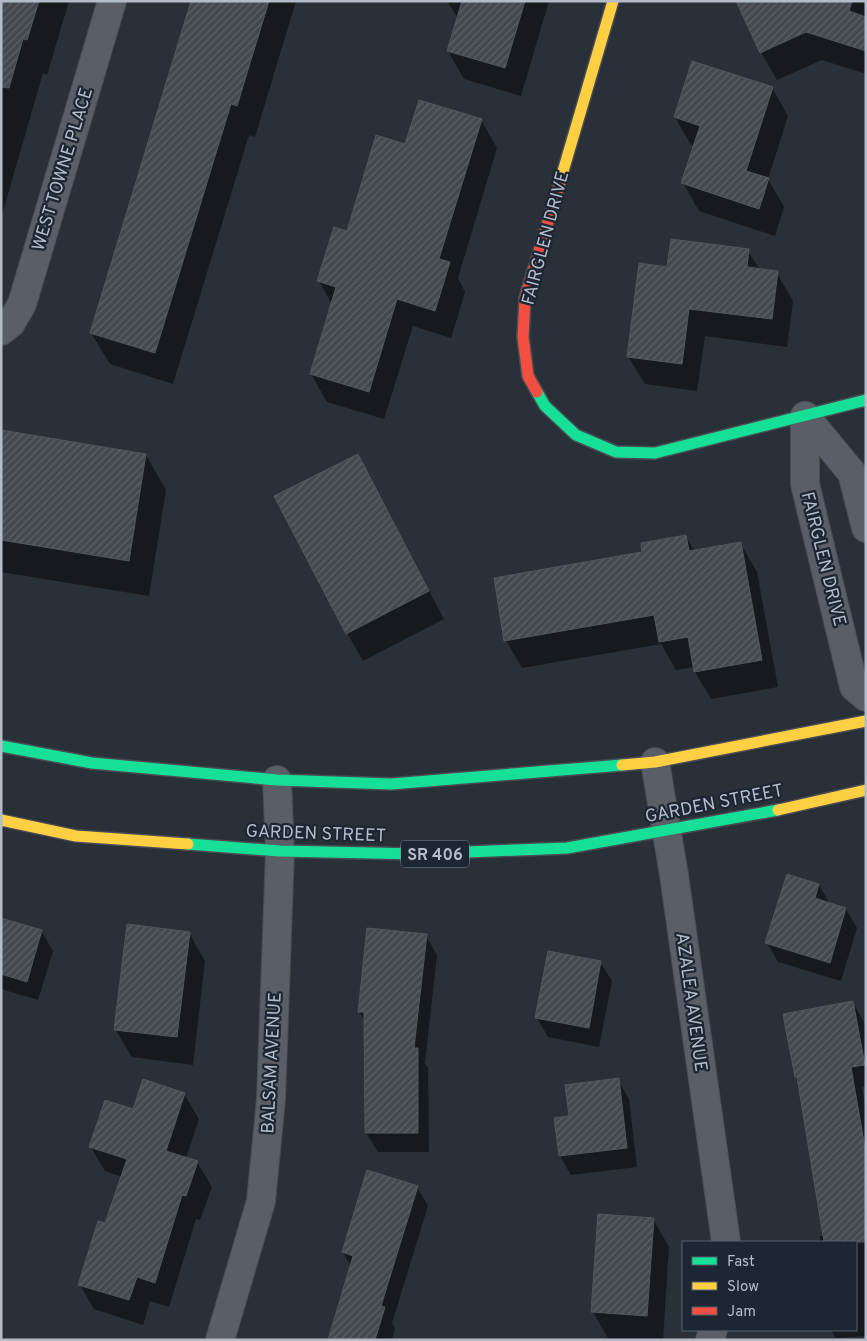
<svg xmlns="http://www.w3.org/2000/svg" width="867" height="1341" font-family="Overpass,sans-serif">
<defs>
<pattern id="building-hatch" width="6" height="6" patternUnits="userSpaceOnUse" patternTransform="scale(1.25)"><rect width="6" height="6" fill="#444950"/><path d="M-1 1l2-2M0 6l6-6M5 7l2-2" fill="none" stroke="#5d6168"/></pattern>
</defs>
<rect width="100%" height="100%" fill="#2a3038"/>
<!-- shadow -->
<g fill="#0007">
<polygon points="1,1 69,1 47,75 43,73 1,218"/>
<polygon points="192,1 296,1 255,137 249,135 173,384 110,364 91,333"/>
<polygon points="447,1 549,1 521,96 464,79 448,51 458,18"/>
<polygon points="738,1 866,1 866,74 822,60 777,80 761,52"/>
<polygon points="772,88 788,116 768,179 784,207 775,236 699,211 683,183 695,146 691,145 675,117"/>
<polygon points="481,120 497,148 458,278 465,292 451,338 413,326 384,419 327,402 311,374 332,304 319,281 348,233"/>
<polygon points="748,251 760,270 777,273 793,301 787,347 705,336 697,391 645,384 628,356 668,268"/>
<polygon points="1,432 146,455 166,490 149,596 1,572"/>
<polygon points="357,455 444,619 363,661 347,633"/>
<polygon points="686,536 695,552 741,544 757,572 778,687 711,699 695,672 694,667 676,670 661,644 522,668 506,640 644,553"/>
<polygon points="819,885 830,904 846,909 857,928 841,981 778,962 767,943"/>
<polygon points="1,919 42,932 53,951 38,1000 1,989"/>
<polygon points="189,933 205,961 193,1065 132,1057 115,1029"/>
<polygon points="426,936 437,955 425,1063 428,1068 429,1152 378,1152 366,1133 365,1022 359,1011"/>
<polygon points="600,962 612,981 599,1047 548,1037 537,1018"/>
<polygon points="853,1003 864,1022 866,1033 866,1086 862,1087 866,1112 866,1336 836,1338 831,1330 856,1330 856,1242 820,1242 820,1236 824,1236 799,1081 796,1077"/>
<polygon points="618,1080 629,1099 637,1167 571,1175 560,1156 555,1119 571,1118"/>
<polygon points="184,1094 199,1119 186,1158 197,1162 212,1187 200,1220 196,1219 169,1307 150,1301 143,1325 94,1309 80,1285 106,1225 122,1177 105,1171 90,1146 133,1111"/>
<polygon points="417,1187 428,1206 392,1323 395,1328 392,1340 329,1340 351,1267 343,1252"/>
<polygon points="653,1219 669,1247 663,1340 609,1340 593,1312"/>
</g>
<!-- building -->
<g fill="url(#building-hatch)" stroke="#52575f">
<polygon points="1,1 39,1 27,40 23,39 9,88 1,87"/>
<polygon points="191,1 269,1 237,106 231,104 155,353 90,333"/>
<polygon points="462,1 525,1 505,68 447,51"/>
<polygon points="736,1 852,1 849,11 866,17 866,51 806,32 760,53"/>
<polygon points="692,61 773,87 746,171 769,178 759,209 681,183 700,126 674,117"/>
<polygon points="419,100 482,119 439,259 450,262 435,311 397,299 369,392 310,374 336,287 317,281 334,227 347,231 376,135 405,144"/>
<polygon points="671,239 749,249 747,267 778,271 772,319 689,309 682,364 627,357 639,263 667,267"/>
<polygon points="1,430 146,454 129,561 1,540"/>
<polygon points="358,454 429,591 346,634 274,496"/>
<polygon points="686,535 689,551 741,542 762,660 694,672 688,637 659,642 654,615 504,641 494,578 642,552 641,543"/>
<polygon points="787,874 819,884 815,898 846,908 830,963 765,943"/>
<polygon points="1,918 42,930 27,982 1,974"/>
<polygon points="127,924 190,932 177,1037 114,1030"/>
<polygon points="367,928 427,934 414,1048 418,1048 418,1133 365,1133 364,1012 358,1012"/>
<polygon points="548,951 601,961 589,1028 535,1018"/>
<polygon points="853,1001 865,1065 851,1067 866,1154 866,1242 824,1242 797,1077 795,1077 783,1014"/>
<polygon points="619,1078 627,1148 559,1156 554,1118 569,1116 565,1085"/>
<polygon points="143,1079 185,1093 166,1151 198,1161 186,1196 182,1195 155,1283 137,1277 129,1300 78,1285 98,1221 105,1223 127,1159 89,1147 105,1100 133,1109"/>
<polygon points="367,1170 418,1186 381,1306 385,1307 375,1340 328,1340 353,1256 342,1252"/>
<polygon points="598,1214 654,1218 647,1316 591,1312"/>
</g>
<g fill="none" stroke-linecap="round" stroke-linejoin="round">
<defs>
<g id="street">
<polyline points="1,331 11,323 22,304 112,1"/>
<polyline points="805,416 805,484 854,687 866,697"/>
<polyline points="805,416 852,473 866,528"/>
<polyline points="655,762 674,875 726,1242"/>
<polyline points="220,1340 261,1201 271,1099 280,851 277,780"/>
<polyline points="710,1340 713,1330"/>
</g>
<g id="fast">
<polyline points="537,392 545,406 576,435 616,452 655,453 866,400"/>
<polyline points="1,746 92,763 277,780 391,784 622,765"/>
<polyline points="188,844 280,851 418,854 567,848 778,810"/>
</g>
<g id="slow">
<polyline points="559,185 613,1"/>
<polyline points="622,765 655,762 866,721"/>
<polyline points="778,810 866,790"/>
<polyline points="1,820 76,836 188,844"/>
</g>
<polyline id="jam" points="537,392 528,376 523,337 525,298 559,185"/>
</defs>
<!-- street casing -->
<use href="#street" stroke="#484c53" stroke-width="30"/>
<!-- fast casing -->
<use href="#fast" stroke="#484c53" stroke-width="14"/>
<!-- slow casing -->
<use href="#slow" stroke="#484c53" stroke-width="14"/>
<!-- jam casing -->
<use href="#jam" stroke="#484c53" stroke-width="14"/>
<!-- street -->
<use href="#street" stroke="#5a5e66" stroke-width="28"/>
<!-- fast -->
<use href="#fast" stroke="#16e098" stroke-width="11"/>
<!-- slow -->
<use href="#slow" stroke="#ffcf43" stroke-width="11"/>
<!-- jam -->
<use href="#jam" stroke="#f24e42" stroke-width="11"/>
</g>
<g text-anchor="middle" stroke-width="4.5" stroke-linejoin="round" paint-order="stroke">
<!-- shield labels -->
<rect fill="#1d2633" stroke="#878f9c" stroke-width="1" x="401" y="840.5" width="68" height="27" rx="4"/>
<g font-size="16" font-weight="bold" fill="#b4bcc9">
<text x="435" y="860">SR 406</text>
</g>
<!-- street labels -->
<g font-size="18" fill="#b4bcc9" stroke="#1d2633">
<text transform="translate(62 169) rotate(-73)" y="6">WEST TOWNE PLACE</text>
<text transform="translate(545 238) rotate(-75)" y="6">FAIRGLEN DRIVE</text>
<text transform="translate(824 559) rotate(76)" y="6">FAIRGLEN DRIVE</text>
<text transform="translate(714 803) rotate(-11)" y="6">GARDEN STREET</text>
<text transform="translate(316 833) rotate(2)" y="6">GARDEN STREET</text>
<text transform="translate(692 1002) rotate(82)" y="6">AZALEA AVENUE</text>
<text transform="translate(271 1063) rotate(-87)" y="6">BALSAM AVENUE</text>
</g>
</g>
<!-- border -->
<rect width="867" height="1341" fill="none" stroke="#b4bcc9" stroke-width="5"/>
<!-- legend -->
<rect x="682" y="1241" width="175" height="90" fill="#1d2633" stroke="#59626f"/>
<rect x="692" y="1257" width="25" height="8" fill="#16e098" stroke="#59626f"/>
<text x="727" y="1266" font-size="15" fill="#b4bcc9">Fast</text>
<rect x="692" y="1282" width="25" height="8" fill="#ffcf43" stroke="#59626f"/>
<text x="727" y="1291" font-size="15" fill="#b4bcc9">Slow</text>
<rect x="692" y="1307" width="25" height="8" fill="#f24e42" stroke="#59626f"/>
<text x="727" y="1316" font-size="15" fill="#b4bcc9">Jam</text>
</svg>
